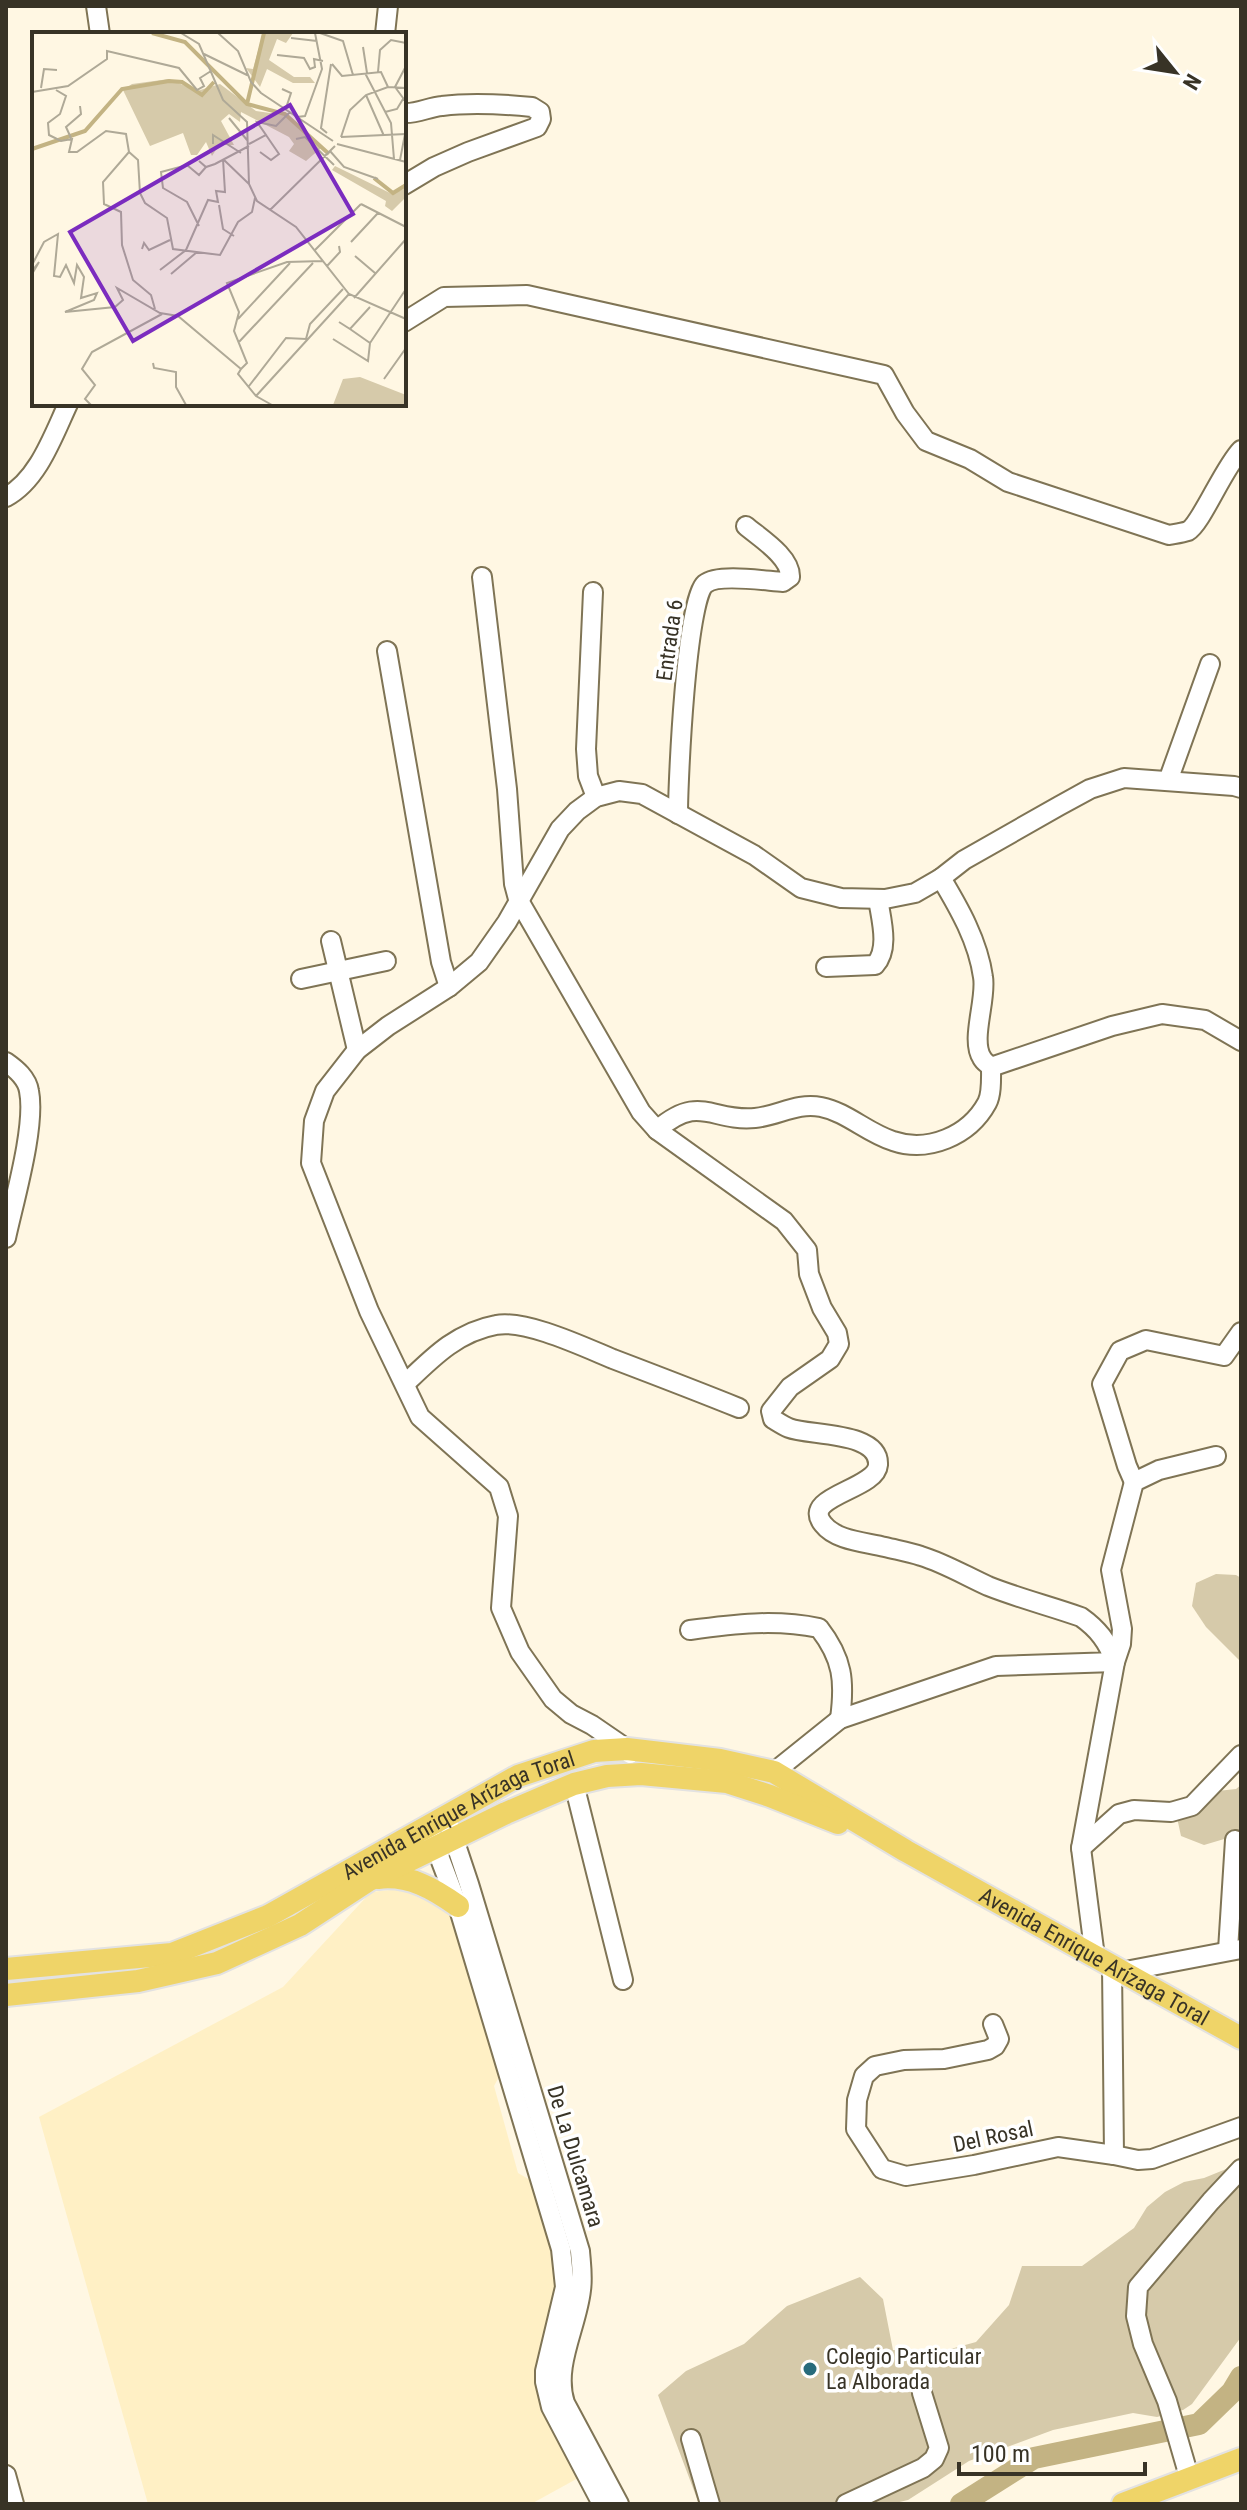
<svg xmlns="http://www.w3.org/2000/svg" width="1247" height="2510" font-family="'Roboto Condensed',sans-serif">
<rect width="100%" height="100%" fill="#fff7e3"/>
<!-- built -->
<polygon fill="#fff0c5" points="400,1889 438,1906 458,1922 506,2064 494,2086 518,2173 537,2184 557,2258 580,2477 531,2504 148,2504 39,2117 283,1987 371,1892"/>
<!-- green -->
<g fill="#d6caaa">
<polygon points="1216,1574 1236,1575 1241,1578 1241,1662 1206,1627 1192,1606 1196,1583"/>
<polygon points="1241,1785 1241,1834 1204,1845 1181,1836 1176,1813 1190,1794 1236,1789"/>
<polygon points="1241,2163 1241,2337 1192,2404 1183,2410 1157,2417 1133,2413 1053,2430 969,2461 908,2500 891,2504 699,2504 658,2395 686,2371 744,2344 787,2306 860,2277 883,2299 893,2350 936,2353 976,2342 1009,2305 1022,2266 1082,2266 1134,2228 1147,2207 1165,2192 1184,2182 1204,2178"/>
</g>
<g fill="none" stroke-linecap="round" stroke-linejoin="round">
<!-- river -->
<polyline stroke="#c3b383" stroke-width="22" points="961,2504 1034,2458 1199,2424 1232,2392 1241,2377"/>
<defs>
<g id="minor">
<polyline points="96,6 100,34"/>
<polyline points="385,34 388,6"/>
<path d="M404 113C417 114 429 107 442 106 472 102 502 104 532 107L540 112 541 119 537 127 468 152 434 167 404 185"/>
<path d="M404 322 444 297 527 295 884 375 905 413 926 441 970 459 1008 482 1169 535C1174 534 1182 533 1188 531 1201 524 1224 467 1241 450"/>
<path d="M6 497C38 480 53 436 68 404"/>
<path d="M482 577 507 789 514 884 518 899 641 1112 657 1130 784 1221 807 1250 809 1274 822 1308 837 1333 839 1344 830 1359 790 1387 771 1411 773 1419C778 1422 784 1426 789 1428 809 1436 880 1431 878 1465 876 1490 800 1496 823 1524 836 1541 866 1542 885 1547 897 1550 909 1552 921 1556 944 1563 966 1576 988 1586 1018 1598 1050 1606 1081 1617 1098 1629 1108 1642 1115 1662L996 1666 840 1719 774 1772"/>
<polyline points="593,592 586,749 588,776 596,797"/>
<polyline points="387,651 441,962 449,987"/>
<polyline points="1168,781 1210,664"/>
<path d="M678 814C678 782 686 600 705 584 718 573 766 581 783 582L790 577C791 557 760 538 746 526"/>
<path d="M941 878C959 908 978 941 983 977 987 999 970 1040 982 1058 984 1062 988 1064 991 1067"/>
<polyline points="331,941 357,1050"/>
<path d="M826 967 875 965C890 949 881 919 878 899"/>
<polyline points="301,979 386,961"/>
<path d="M6 1062C16 1069 27 1078 29 1091 36 1126 14 1201 6 1238"/>
<path d="M657 1130C700 1093 711 1122 755 1118 778 1116 797 1102 821 1107 847 1112 867 1133 893 1141 928 1153 969 1136 987 1103 992 1094 991 1077 991 1067L1112 1026 1162 1014 1205 1020 1241 1041"/>
<path d="M405 1384C432 1358 457 1332 496 1325 525 1319 584 1347 613 1359 655 1375 697 1391 739 1408"/>
<polyline points="1134,1482 1127,1466 1102,1384 1120,1351 1146,1340 1224,1356 1241,1332"/>
<path d="M690 1630C734 1624 775 1619 819 1628 843 1659 845 1681 840 1719"/>
<polyline points="630,1754 627,1749 592,1725 571,1714 553,1699 520,1652 501,1608 508,1516 499,1487 420,1417 369,1311 311,1163 314,1121 325,1091 357,1050 388,1026 449,987 479,962 507,922 560,829 577,811 596,797 619,791 642,794 754,855 801,888 841,898 885,899 915,893 941,878 964,860 1059,806 1090,789 1124,778 1234,786 1241,788"/>
<polyline points="574,1784 623,1980"/>
<path d="M450 1827 469 1884 580 2251C581 2264 583 2277 581 2290 577 2327 553 2366 565 2403L619 2504"/>
<polyline points="431,1835 458,1906 561,2249 565,2287 545,2371 545,2382 551,2407 602,2504"/>
<polyline points="1081,1848 1119,1814 1134,1810 1171,1812 1192,1806 1241,1755"/>
<polyline points="1228,1950 1235,1840"/>
<polyline points="1095,1957 1081,1848 1115,1662 1121,1644 1122,1629 1111,1570 1134,1482 1159,1470 1216,1456"/>
<polyline points="1112,1966 1114,2155 1138,2160 1152,2159 1241,2127"/>
<polyline points="1120,1972 1241,1949"/>
<polyline points="993,2024 999,2039 995,2046 988,2050 944,2059 904,2060 875,2066 864,2076 857,2100 856,2129 882,2169 906,2176 974,2165 1058,2147 1114,2155"/>
<polyline points="691,2439 710,2504"/>
<polyline points="6,2475 14,2504"/>
<polyline points="1190,2480 1167,2401 1143,2344 1136,2316 1138,2287 1211,2201 1241,2169"/>
<polyline points="846,2504 923,2468 934,2459 939,2448 922,2393"/>
</g>
<g id="major">
<path d="M378 1878C409 1874 434 1889 458 1906"/>
<path id="s1" d="M6 1969 172 1954 268 1916 518 1776 594 1751 627 1749 720 1760 774 1772 906 1851 1241 2038"/>
<polyline points="6,1995 138,1981 217,1963 300,1925 369,1880 506,1813 574,1784 607,1776 641,1774 727,1782 770,1796 838,1823"/>
<polyline points="1123,2504 1241,2459"/>
</g>
</defs>
<!-- minor casing -->
<use href="#minor" stroke="#7f7455" stroke-width="22"/>
<!-- major casing -->
<use href="#major" stroke="#e3e2e1" stroke-width="26"/>
<!-- minor -->
<use href="#minor" stroke="#fff" stroke-width="18"/>
<!-- major -->
<use href="#major" stroke="#efd468" stroke-width="22"/>
</g>
<!-- markers -->
<circle fill="#276b7c" stroke="#fff" stroke-width="3" cx="810" cy="2369" r="8"/>
<g text-anchor="middle" stroke-width="7" stroke-linejoin="round" paint-order="stroke">
<!-- street labels -->
<g font-size="22" fill="#383326" stroke="#fff">
<text transform="translate(669 640) rotate(-82)" y="8">Entrada 6</text>
<text dy="8" stroke="none"><textPath href="#s1" startOffset="486">Avenida Enrique Arízaga Toral</textPath></text>
<text dy="8" stroke="none"><textPath href="#s1" startOffset="1188">Avenida Enrique Arízaga Toral</textPath></text>
<text transform="translate(993 2136) rotate(-12)" y="8">Del Rosal</text>
<text transform="translate(576 2156) rotate(73)" y="8">De La Dulcamara</text>
</g>
<!-- poi labels -->
<g font-size="22" fill="#383326" stroke="#fff" text-anchor="start">
<text x="826" y="2364">Colegio Particular<tspan x="826" dy="25">La Alborada</tspan></text>
</g>
</g>
<!-- overview -->
<g transform="translate(32 32)">
<rect width="374" height="374" fill="#fff7e3"/>
<path d="M231 1H261L254 11 245 7 237 28 262 45H278L283 51H261L235 37 228 55 214 36 221 37ZM137 47 165 59 188 52 224 79 252 83 289 116 274 129 257 119 262 112 257 105 209 80 208 90 197 82 189 89 202 113H187L180 124 174 110 165 123H159L151 101 118 114 91 58 100 52ZM303 134 360 162 374 156V165L360 179 353 174 354 169 300 138ZM328 345 374 363V373H301L311 347Z" fill="#d6caaa"/>
<path fill="none" stroke="#c3b383" stroke-width="4" d="M120 1 153 10 215 72 253 82 297 122M215 72 232 1M0 117 53 99 90 57 137 49 150 50 170 63 182 50M342 146 361 161 374 153"/>
<path fill="none" stroke="#afa997" stroke-width="2" d="M149 1 167 12 191 68 215 90 217 152 225 169 264 195 317 262 374 287M186 1 206 19 219 50 229 61 301 109M288 1 311 9 321 43M259 6 285 9M331 15 335 41M172 22 215 43M245 23 272 26 278 37 283 35 282 27 291 29M300 32 310 44 349 40 356 55M374 34 363 55 374 70M346 40 348 18 359 8 374 11M333 41 359 91 362 127M9 56 12 37 25 38M250 57 259 61 254 76M24 58 34 64 28 82 16 91 17 103 29 109 40 107 37 120H45L74 99 94 102 97 120 106 128 108 161 113 171 135 186 141 217 188 223 206 190 220 180 223 166M0 60 36 54 75 27V19L147 36 165 58 172 54 168 46 179 39M334 63 352 104M353 80 365 77 371 67M265 85 273 84 290 37 283 1M197 86 215 108M295 101 289 96 299 32M309 105 318 78 334 63 356 55 374 56M309 105 374 102M39 106 34 95 49 82 48 74M264 107 273 105 302 133M181 112V103L209 121M217 112 234 103 225 90 244 94 258 80M305 112 374 130M298 119 312 135 346 147M97 120 71 150 72 172 89 180 90 213 101 248 119 263 123 277M228 120 239 128 247 122 234 103M191 127 217 152M368 128 373 102M167 129 174 135 183 132 217 114M329 172 374 195M187 173 191 197 202 204M238 178 303 114M167 194 155 170 131 156 129 140 155 133 167 143 174 135M319 210 346 181M110 217 112 211 117 218 138 208M283 218 329 172M323 224 343 241M0 233 12 210 26 202 22 244 28 245 34 233 42 251 45 233 52 245 49 266 65 261 62 268 33 280 83 275 91 268 85 256 128 281 146 284 209 337M295 234 308 220 307 214M128 238 154 218 176 168 186 170 184 159 193 160 191 127M0 239 7 230 0 242M139 242 165 220M322 266 374 207M206 287 258 231M307 290 318 297 338 275M318 297 338 311M301 307 336 329 338 311 374 257M206 311 281 231M121 331 122 336 144 340V355L154 373M209 337 215 331 202 299 207 280 195 251 255 230 291 229M209 337 206 342 224 364 240 373M352 347 374 316M217 354 254 306 274 307 278 292 311 257M224 364 317 262M59 373 53 367 63 353 50 337 60 320 130 282"/>
<path fill="#7b2cbf" fill-opacity="0.15" stroke="#7b2cbf" stroke-width="4" d="M258 73 321 182 101 309 38 200Z"/>
<rect width="374" height="374" fill="none" stroke="#383326" stroke-width="4"/>
</g>
<!-- border -->
<rect width="1247" height="2510" fill="none" stroke="#383326" stroke-width="16"/>
<!-- north arrow -->
<g transform="translate(1175 72) rotate(120)" stroke="#ffffff" stroke-width="6" paint-order="stroke">
<path d="M0-6L14 30L0 20L-14 30Z" fill="#383326"/>
<text y="-12" font-size="22" font-weight="bold" text-anchor="middle" fill="#383326">N</text>
</g>
<!-- scale -->
<path d="M959 2462v12h186v-12" fill="none" stroke="#383326" stroke-width="4"/>
<text x="971" y="2462" font-size="24" fill="#383326" stroke="#ffffff" stroke-width="6" paint-order="stroke">100 m</text>
</svg>
